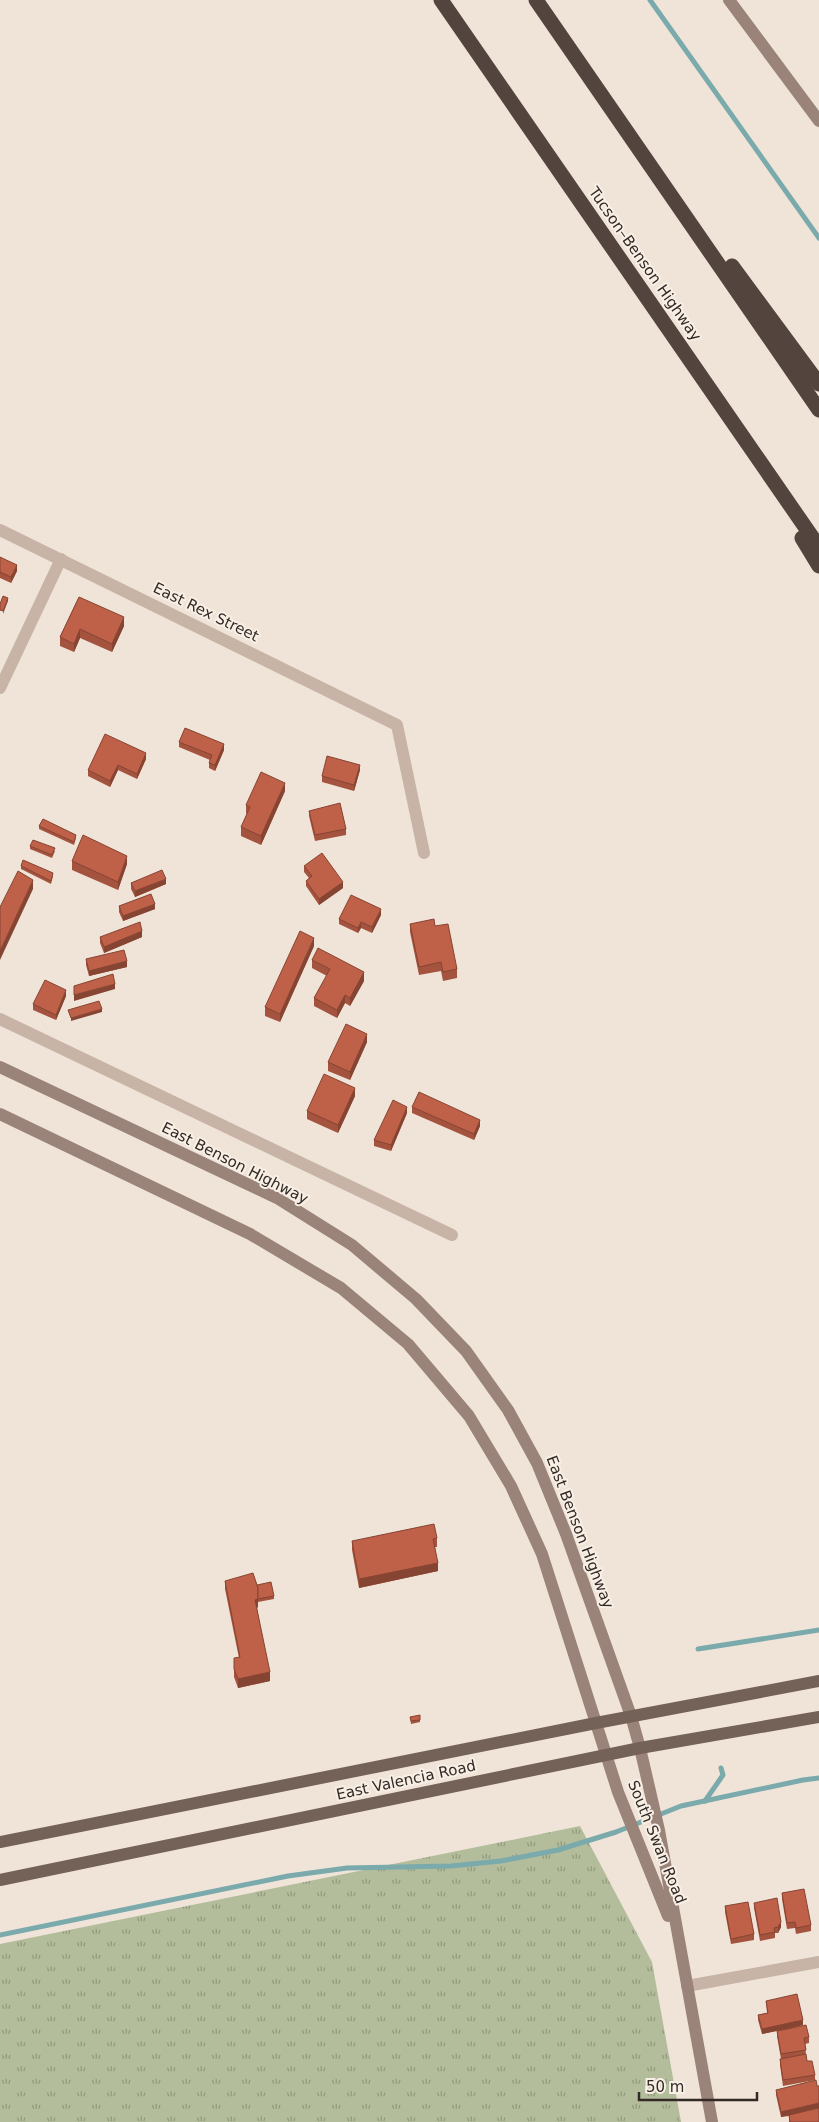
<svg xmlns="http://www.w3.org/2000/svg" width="819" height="2122" font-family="'DejaVu Sans',sans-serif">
<defs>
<pattern id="grass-tufts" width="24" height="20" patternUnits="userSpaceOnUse" patternTransform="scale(1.25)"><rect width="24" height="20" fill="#b3bd9b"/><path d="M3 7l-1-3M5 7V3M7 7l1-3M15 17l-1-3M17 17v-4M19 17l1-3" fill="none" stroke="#929a7e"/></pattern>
</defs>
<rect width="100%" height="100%" fill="#f0e4d9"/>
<!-- grass -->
<polygon fill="url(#grass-tufts)" points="580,1826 652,1962 681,2122 0,2122 0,1944"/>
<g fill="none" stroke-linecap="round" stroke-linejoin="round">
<!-- stream -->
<g stroke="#7aaaab" stroke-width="5">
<polyline points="650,0 819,238"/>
<polyline points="698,1649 819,1630"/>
<polyline points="705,1801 723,1775 721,1768"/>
<polyline points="0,1935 288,1876 347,1868 451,1866 501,1861 558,1850 616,1832 681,1806 803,1780 819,1778"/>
</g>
<!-- street -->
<g stroke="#c7b4a6" stroke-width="12">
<polyline points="0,530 397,725 424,853"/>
<polyline points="0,688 61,559"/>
<polyline points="0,1019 452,1235"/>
<polyline points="687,1986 819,1962"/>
</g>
<!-- secondary -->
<g stroke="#9a8378" stroke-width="12">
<polyline points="729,0 819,121"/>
<polyline points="0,1067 277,1198 352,1245 416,1299 466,1351 508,1410 537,1463 566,1534 631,1716 640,1748 659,1830 712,2122"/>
<polyline points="0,1114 250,1234 341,1288 408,1344 469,1416 511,1486 542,1554 618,1792 668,1916"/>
</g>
<!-- primary -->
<g stroke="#746158" stroke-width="12">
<polyline points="0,1842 596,1723 819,1681"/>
<polyline points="0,1880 640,1748 819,1717"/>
</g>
<!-- highway -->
<g stroke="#54443e" stroke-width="15">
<polyline points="441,0 819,547"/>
<polyline points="536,0 819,410"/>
<polyline points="732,266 819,384"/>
<polyline points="802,538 819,566"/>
</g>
</g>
<!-- wall -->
<g fill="#a4533e">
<polygon points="0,557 17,571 11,583 0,578"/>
<polygon points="79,597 124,626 112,652 80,638 74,652 60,646 60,637"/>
<polygon points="179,742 224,750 215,771 209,768 209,763 210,760 179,747"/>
<polygon points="146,759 137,779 118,770 110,787 88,776 88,770"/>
<polygon points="360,770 354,791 322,782 322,776"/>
<polygon points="285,791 261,845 241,836 241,827 247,814 246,813 246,805"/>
<polygon points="309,811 346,829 346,835 315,841 309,816"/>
<polygon points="39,826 76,838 74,845 39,829"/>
<polygon points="30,846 55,851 52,858 30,849"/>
<polygon points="72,861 127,864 118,890 72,870"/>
<polygon points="21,866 53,876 51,884 21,869"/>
<polygon points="304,866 343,888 319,905 306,886 306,881 309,878 304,872"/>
<polygon points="131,883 166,884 135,897 131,889"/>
<polygon points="119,906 155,909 123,921 119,912"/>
<polygon points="381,915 372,933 361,928 358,933 339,924 339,919"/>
<polygon points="410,924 435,926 457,969 457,978 443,981 441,971 419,975 410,932"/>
<polygon points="100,937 142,937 104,953 100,943"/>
<polygon points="314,946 280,1022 265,1016 265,1007"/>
<polygon points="86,959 127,967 89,976 86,965"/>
<polygon points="312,960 364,981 350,1006 345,1003 337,1018 314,1006 314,998 327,976 312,968"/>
<polygon points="66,996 56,1020 33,1010 33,1004"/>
<polygon points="367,1042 350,1080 328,1071 328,1062"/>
<polygon points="355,1096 338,1133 307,1119 307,1111"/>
<polygon points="412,1107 480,1126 474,1140 412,1113"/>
<polygon points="407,1113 391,1151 374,1146 374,1140"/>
<polygon points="437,1538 437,1547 435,1547 438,1571 359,1588 352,1550 352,1541"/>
<polygon points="225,1581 257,1585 274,1596 274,1599 258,1602 258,1601 258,1607 257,1608 270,1681 238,1688 234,1677 234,1658 239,1658 225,1589"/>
<polygon points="410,1717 420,1720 420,1722 411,1724"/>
<polygon points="782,1893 811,1925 811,1931 796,1934 795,1928 787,1929 782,1899"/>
<polygon points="754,1903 781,1927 778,1933 775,1933 775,1938 760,1941 754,1908"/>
<polygon points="725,1906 754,1934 754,1940 731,1944 725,1912"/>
<polygon points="766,2001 803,2025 791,2028 809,2037 809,2043 805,2044 806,2055 807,2061 815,2075 815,2080 783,2086 780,2065 780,2059 781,2059 777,2036 777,2031 762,2034 758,2020 758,2015 767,2013"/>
<polygon points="776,2090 819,2122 789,2122 789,2116 781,2117 776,2095"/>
</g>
<!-- shaded-wall -->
<g fill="#864432">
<polygon points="17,565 17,571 11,583 11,577"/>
<polygon points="8,598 8,601 3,614 3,611"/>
<polygon points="124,617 124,626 112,652 112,644"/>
<polygon points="80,629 80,638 74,652 74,644"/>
<polygon points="224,744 224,750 215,771 215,765"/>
<polygon points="146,753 146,759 137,779 137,774"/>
<polygon points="118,765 118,770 110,787 110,781"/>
<polygon points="360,765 360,770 354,791 354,785"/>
<polygon points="285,783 285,791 261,845 261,836"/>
<polygon points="127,856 127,864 118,890 118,882"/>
<polygon points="166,879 166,884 135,897 135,891"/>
<polygon points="33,880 33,889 0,960 0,951"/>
<polygon points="343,882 343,888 319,905 319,899"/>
<polygon points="155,904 155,909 123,921 123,916"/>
<polygon points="381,909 381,915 372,933 372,927"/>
<polygon points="361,922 361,928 358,933 358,928"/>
<polygon points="142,931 142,937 104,953 104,947"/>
<polygon points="314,938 314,946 280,1022 280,1014"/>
<polygon points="127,961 127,967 89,976 89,971"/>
<polygon points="364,972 364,981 350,1006 350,998"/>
<polygon points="115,984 115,989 74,1001 74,995"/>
<polygon points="66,990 66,996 56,1020 56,1015"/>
<polygon points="345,995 345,1003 337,1018 337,1010"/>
<polygon points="102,1009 102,1012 71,1021 71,1018"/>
<polygon points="367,1034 367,1042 350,1080 350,1072"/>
<polygon points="355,1088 355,1096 338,1133 338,1125"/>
<polygon points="407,1107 407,1113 391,1151 391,1145"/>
<polygon points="480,1120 480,1126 474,1140 474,1134"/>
<polygon points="438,1563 438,1571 359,1588 359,1579"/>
<polygon points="258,1597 258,1607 255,1608 255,1600"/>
<polygon points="270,1672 270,1681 238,1688 238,1679"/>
<polygon points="781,1922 781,1927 778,1933 778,1927"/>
<polygon points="803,2020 803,2025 762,2034 762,2029"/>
<polygon points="819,2103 819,2108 781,2117 781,2112"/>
</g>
<!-- building -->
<g fill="#bf6148" stroke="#864432">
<polygon points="0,557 17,565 11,577 0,572"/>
<polygon points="3,596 8,598 3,611 0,610 0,604"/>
<polygon points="79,597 124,617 112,644 80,629 74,644 60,637"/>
<polygon points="185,728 224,744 215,765 209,763 212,755 179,742"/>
<polygon points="105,734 146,753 137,774 118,765 110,781 88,770"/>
<polygon points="327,756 360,765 354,785 322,776"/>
<polygon points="261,772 285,783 261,836 241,827 250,807 246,805"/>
<polygon points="340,803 346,829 315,835 309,811"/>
<polygon points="43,819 76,835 74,842 39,826"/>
<polygon points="83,835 127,856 118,882 72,861"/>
<polygon points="33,840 55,848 52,855 30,846"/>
<polygon points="322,853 343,882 319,899 306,881 312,876 304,866"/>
<polygon points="23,860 53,873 51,881 21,866"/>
<polygon points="162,870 166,879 135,891 131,883"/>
<polygon points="18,871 33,880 0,951 0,907"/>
<polygon points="151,894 155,904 123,916 119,906"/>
<polygon points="351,895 381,909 372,927 361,922 358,928 339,919"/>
<polygon points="434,919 435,926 448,924 457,969 443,972 441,962 419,967 410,924"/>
<polygon points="140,922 142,931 104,947 100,937"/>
<polygon points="300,931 314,938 280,1014 265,1007"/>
<polygon points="318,948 364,972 350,998 345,995 337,1010 314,998 330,969 312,960"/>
<polygon points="124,950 127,961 89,971 86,959"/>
<polygon points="113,974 115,984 74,995 74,986"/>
<polygon points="45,980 66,990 56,1015 33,1004"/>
<polygon points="99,1001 102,1009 71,1018 68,1010"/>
<polygon points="346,1024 367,1034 350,1072 328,1062"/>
<polygon points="324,1074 355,1088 338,1125 307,1111"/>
<polygon points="419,1092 480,1120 474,1134 412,1107"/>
<polygon points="393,1100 407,1107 391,1145 374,1140"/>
<polygon points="434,1524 437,1538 433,1539 438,1563 359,1579 352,1541"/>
<polygon points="253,1573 258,1588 258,1599 255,1600 270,1672 238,1679 234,1669 234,1658 240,1657 225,1581"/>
<polygon points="271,1582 274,1596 258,1599 258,1588 257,1585"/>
<polygon points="420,1715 420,1720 411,1721 410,1717"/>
<polygon points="804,1889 811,1925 796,1928 795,1922 787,1923 782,1893"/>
<polygon points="777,1898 781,1922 778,1927 774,1928 775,1932 760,1935 754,1903"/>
<polygon points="748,1902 754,1934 731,1939 725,1906"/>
<polygon points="797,1994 803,2020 762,2029 758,2015 768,2013 766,2001"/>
<polygon points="806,2025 809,2037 804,2038 806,2050 781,2054 777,2031"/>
<polygon points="806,2054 807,2061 812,2061 815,2075 783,2080 780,2059"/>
<polygon points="816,2080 817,2086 819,2086 819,2103 781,2112 776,2090"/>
<polygon points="819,2108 819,2122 790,2122 789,2115"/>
</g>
<g text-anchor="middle" stroke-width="4" stroke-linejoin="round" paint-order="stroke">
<!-- street labels -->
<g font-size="15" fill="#332a27" stroke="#f8efe5">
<text transform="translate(645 264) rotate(55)" y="5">Tucson–Benson Highway</text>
<text transform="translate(206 612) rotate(26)" y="5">East Rex Street</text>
<text transform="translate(235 1163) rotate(27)" y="5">East Benson Highway</text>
<text transform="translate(580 1532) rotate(69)" y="5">East Benson Highway</text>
<text transform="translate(406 1780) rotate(-12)" y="5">East Valencia Road</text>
<text transform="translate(657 1842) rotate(68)" y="5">South Swan Road</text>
</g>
</g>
<!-- scale -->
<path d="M639 2092v8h118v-8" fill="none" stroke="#332a27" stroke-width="2.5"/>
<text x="646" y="2092" font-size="15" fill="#332a27" stroke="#f8efe5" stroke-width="4" paint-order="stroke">50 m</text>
</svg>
